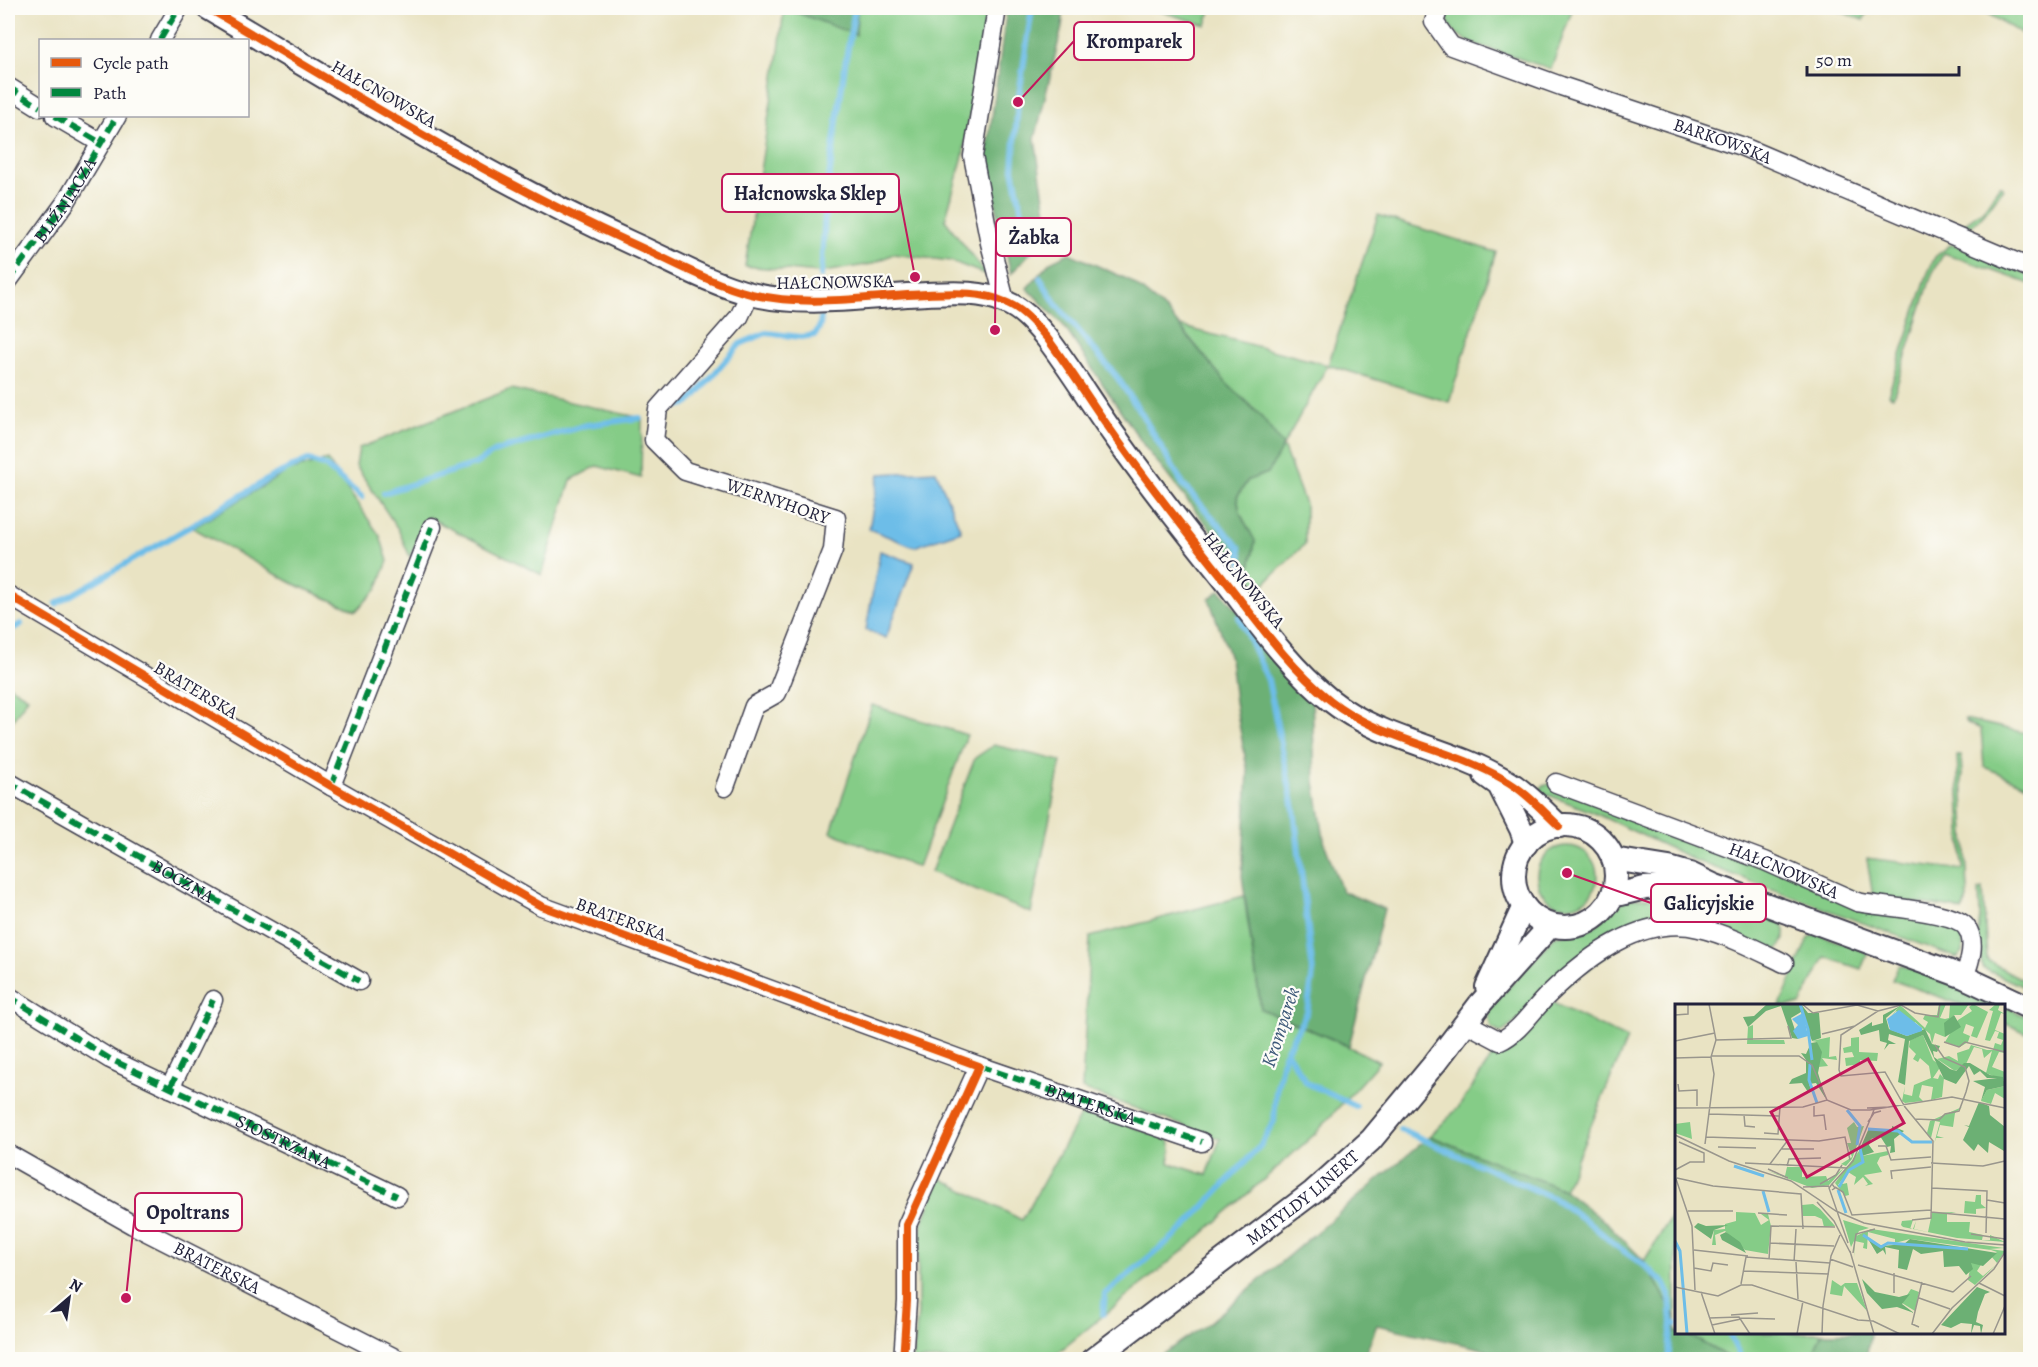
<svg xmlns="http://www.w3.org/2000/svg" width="2038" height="1367" font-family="Alegreya,serif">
<rect width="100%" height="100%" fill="#fdfcf7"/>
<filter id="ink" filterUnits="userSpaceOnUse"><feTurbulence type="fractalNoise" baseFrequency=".0167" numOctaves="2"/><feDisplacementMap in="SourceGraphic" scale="12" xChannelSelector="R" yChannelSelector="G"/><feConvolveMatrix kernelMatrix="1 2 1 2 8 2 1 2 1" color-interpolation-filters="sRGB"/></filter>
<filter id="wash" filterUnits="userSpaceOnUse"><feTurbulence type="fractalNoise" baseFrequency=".008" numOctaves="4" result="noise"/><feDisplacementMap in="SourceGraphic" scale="24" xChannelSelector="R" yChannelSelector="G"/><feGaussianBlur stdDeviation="1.35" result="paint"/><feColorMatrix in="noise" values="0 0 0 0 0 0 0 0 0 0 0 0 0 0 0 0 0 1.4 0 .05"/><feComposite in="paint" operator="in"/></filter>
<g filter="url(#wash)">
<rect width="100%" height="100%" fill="#e9e3c3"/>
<!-- green -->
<g fill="#85cc87" stroke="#547761" stroke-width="1.5">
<polygon points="784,8 856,34 857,8 988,8 963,156 945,220 987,275 951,261 893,254 872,264 818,273 745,266 779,51"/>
<polygon points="1149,8 1211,8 1206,25"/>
<polygon points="1450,8 1573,8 1551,69 1469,42 1452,30 1446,17"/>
<polygon points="1831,8 1870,8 1863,20"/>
<polygon points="1977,8 2030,8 2030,39 1985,12"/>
<path d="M2000 185 2003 188C1992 204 1981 221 1963 231L1948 225 1949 221 1961 226 1983 210Z"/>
<polygon points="1378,215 1496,252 1449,402 1328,365 1283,446 1305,504 1305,544 1259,589 1249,573 1255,541 1240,513 1237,497 1248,480 1268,473 1260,415 1227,384 1180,326 1328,365"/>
<polygon points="1950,245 1960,246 2030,276 2030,284 1944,253 1932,274 1893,397 1888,395 1927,275 1935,257"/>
<polygon points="511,389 642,418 641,478 597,466 571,480 542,575 428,517 410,557 398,529 356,466 359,448"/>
<polygon points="327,460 380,536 388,561 377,589 356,611 292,583 193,528 288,471"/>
<polygon points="8,685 28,697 8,728"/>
<polygon points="872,705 967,735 918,867 831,832"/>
<polygon points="1965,719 2030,734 2030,786 1984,767 1981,729 1967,723"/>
<polygon points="994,745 1061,761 1031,913 931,872 975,758"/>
<path d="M1957 756H1961L1968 890C1967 898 1967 904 1962 911L1955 908 1873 897 1867 858 1963 870Z"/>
<path d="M1549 784 1945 924C1959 931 1964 935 1963 952L1957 958 1691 859V858L1592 812 1546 794 1540 789 1543 786Z"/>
<circle cx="1567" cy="876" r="30"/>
<polygon points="1983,889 1987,960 2027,982 2024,987 1982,968 1978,934 1980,916 1979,890"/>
<path d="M1702 894 1721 898 1780 920C1789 932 1785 939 1778 950L1758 944 1651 923 1501 1033 1491 1028 1488 1015 1491 1007 1555 936 1587 931 1595 926 1621 903 1629 899Z"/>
<path d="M1244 896 1261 1009C1301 1027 1341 1041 1379 1062L1315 1134 1189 1246 1050 1359 913 1360 918 1313V1257L921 1227 940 1178 1022 1220 1084 1109 1169 1140 1171 1148 1169 1163 1207 1175 1220 1139 1082 1089 1090 937Z"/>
<polygon points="1815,935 1820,935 1866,952 1867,955 1861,969 1825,957 1800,1005 1780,1006 1806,943 1810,937"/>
<polygon points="1901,965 1955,984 2003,1005 2030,1019 2030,1030 2027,1033 2004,1023 2004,1006 1962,1005 1892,980 1898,966"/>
<polygon points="1549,1001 1627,1039 1564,1190 1430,1136 1458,1108 1494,1054 1498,1058 1509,1049"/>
<polygon points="1676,1209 1676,1317 1644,1261"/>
<polygon points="1685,1333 1822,1333 1810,1360 1731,1359"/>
</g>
<!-- forest -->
<g fill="#6cb074" stroke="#476958" stroke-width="1.5">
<polygon points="785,8 857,8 856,35"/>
<polygon points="1007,8 1064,8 1062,27 1035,139 1049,232 1011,274 986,160"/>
<polygon points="1069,253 1129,280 1166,310 1227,384 1260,415 1283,446 1268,473 1248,480 1237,497 1240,513 1255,541 1249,573 1202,519 1145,447 1063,325 1027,288 1050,262"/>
<polygon points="1220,590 1312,696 1315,782 1325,845 1342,891 1384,909 1349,1046 1261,1009 1242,876 1248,773 1235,702 1230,658 1209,599"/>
<polygon points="1430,1136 1564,1190 1608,1224 1644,1261 1676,1317 1676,1332 1685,1333 1731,1359 1527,1359 1377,1325 1363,1359 1155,1359 1209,1323"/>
<polygon points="1868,1332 1870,1335 1866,1359 1810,1359 1822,1333"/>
</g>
<!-- water -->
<g fill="#6dbde8" stroke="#487092" stroke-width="1.5">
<polygon points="936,471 961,531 914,547 869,529 879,474"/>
<polygon points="880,551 914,563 886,638 866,630"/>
</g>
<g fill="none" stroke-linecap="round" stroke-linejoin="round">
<!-- stream -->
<g stroke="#6dbde8" stroke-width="6">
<polyline points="1030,250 1013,169 1018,102 1032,8"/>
<polyline points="821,276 826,199 845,64 855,8"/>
<polyline points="1040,278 1056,304 1117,377 1141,413 1184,486 1240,548 1243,571"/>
<polyline points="674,407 689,403 740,344 766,333 801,337 815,335 820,326 821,318"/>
<polyline points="384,493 475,464 496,451 587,425 640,418"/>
<polyline points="56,604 189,527 275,475 308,460 325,466 362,497"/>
<polyline points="8,631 21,624"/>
<polyline points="1286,1051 1307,1083 1356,1106"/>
<polyline points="1400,1129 1553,1198 1592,1225 1615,1245 1644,1265 1664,1283 1670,1296 1672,1323 1676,1324"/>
<polyline points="1103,1314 1105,1294 1183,1229 1260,1146 1274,1121 1276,1091 1284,1055 1307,1012 1313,973 1294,809 1268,680 1239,617"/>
<polyline points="1728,1332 1742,1360"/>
<polyline points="1668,1360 1672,1323"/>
</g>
</g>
</g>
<g filter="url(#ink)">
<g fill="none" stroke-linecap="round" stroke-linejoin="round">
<defs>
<g id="minor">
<polyline points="997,8 973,156 990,243 1005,301"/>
<path id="s1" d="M1439 8 1434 22 1451 46 1561 86 1741 146 2030 268"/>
<polyline points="160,40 179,8"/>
<polyline points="8,87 40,107"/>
<polyline points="55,116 101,143"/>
<path id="s2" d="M8 281 66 202 117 116"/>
<polyline points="8,595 331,786 541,906 979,1066 907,1225 907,1301 903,1360"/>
<path id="s3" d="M8 782 359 981"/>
<path id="s4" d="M1556 783 1765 861 1857 902C1879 907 1954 910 1966 927 1977 941 1970 962 1964 977"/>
<polyline points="331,786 432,527"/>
<polyline points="725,787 754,706 777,693 833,550 836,518 685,471 654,440 658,409 739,317 750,294"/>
<path id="s5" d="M8 996 110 1059 397 1196"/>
<path d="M1466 1023 1500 1041C1520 1032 1533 1009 1549 994 1587 957 1642 914 1699 928 1729 935 1757 950 1784 963"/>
<path id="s6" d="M979 1066 1202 1142"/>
<polyline points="170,1088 213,1000"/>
<path id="s7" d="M8 1154 133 1225 399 1360"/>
</g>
<g id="tertiary">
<path d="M208 8C347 90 484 176 631 243 669 260 711 284 751 294 807 308 870 296 927 294 952 293 982 291 1005 302 1023 309 1035 324 1047 338 1072 371 1093 406 1117 439 1152 489 1190 536 1228 584 1259 624 1290 668 1330 700 1380 740 1448 747 1503 779 1525 791 1541 809 1559 826"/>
<polyline points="1485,775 1499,785 1521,829 1526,844"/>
<circle cx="1565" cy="876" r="51"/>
<polyline points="1613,859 1669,868 1690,874 1713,885 1964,977 2030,1008"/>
<polyline points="1612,896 1645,888 1706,885"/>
<polyline points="1487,987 1524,906"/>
<path id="s8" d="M1092 1360 1313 1192 1371 1140 1435 1063 1480 1004 1551 925"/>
</g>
</defs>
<!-- minor casing -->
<use href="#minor" stroke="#403f4f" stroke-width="21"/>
<!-- tertiary casing -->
<use href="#tertiary" stroke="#403f4f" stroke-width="26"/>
<!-- minor -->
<use href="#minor" stroke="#fff" stroke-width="18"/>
<!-- tertiary -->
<use href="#tertiary" stroke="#fff" stroke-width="22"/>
<!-- quiet -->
<g stroke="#00873e" stroke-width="6" stroke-dasharray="12 6" stroke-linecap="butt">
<polyline points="160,40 179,8"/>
<polyline points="8,87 40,107"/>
<polyline points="55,116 101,143"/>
<polyline points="8,281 66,202 117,116"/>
<polyline points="8,782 359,981"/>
<polyline points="331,786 432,527"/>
<polyline points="8,996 110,1059 397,1196"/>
<polyline points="979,1066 1202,1142"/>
<polyline points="170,1088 213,1000"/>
</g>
<defs>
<g id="cycleway">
<path d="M208 8C347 90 484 176 631 243 669 260 711 284 751 294 807 308 870 296 927 294 952 293 982 291 1005 302 1023 309 1035 324 1047 338 1072 371 1093 406 1117 439 1152 489 1190 536 1228 584 1259 624 1290 668 1330 700 1380 740 1448 747 1503 779 1525 791 1541 809 1559 826"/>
<polyline points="8,595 331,786 541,906 979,1066 907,1225 907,1301 903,1360"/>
</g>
</defs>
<!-- cycleway casing -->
<use href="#cycleway" stroke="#fdfcf7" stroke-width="11"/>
<!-- cycleway -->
<use href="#cycleway" stroke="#e8590c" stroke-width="8"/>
</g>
</g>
<g text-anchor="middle" stroke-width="4.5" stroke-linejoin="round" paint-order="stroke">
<!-- street labels -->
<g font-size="18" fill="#22223b" stroke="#fdfcf7">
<text transform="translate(384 94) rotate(30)" y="6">HAŁCNOWSKA</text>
<text dy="6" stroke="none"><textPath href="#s1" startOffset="332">BARKOWSKA</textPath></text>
<text dy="6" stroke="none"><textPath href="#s2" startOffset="99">BLIŹNIACZA</textPath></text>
<text transform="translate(835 282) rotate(-1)" y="6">HAŁCNOWSKA</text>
<text transform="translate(778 501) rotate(19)" y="6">WERNYHORY</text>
<text transform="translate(1244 580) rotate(51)" y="6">HAŁCNOWSKA</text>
<text transform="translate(196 690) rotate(31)" y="6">BRATERSKA</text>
<text dy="6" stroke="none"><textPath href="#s4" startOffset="244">HAŁCNOWSKA</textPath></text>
<text dy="6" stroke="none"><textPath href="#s3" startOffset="201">BOCZNA</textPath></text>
<text transform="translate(621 919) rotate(20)" y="6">BRATERSKA</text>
<text dy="6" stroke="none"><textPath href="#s6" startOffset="118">BRATERSKA</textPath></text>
<text dy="6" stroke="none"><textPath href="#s5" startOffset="312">SIOSTRZANA</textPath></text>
<text dy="6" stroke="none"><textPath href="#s8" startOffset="266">MATYLDY LINERT</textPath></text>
<text dy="6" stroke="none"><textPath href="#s7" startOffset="238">BRATERSKA</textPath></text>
</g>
<!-- water labels -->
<g font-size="20" font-style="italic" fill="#3c5878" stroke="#fdfcf7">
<text transform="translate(1280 1027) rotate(-72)" y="7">Kromparek</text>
</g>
</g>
<!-- overview -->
<g transform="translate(1675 1004)">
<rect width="330" height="330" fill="#e9e3c3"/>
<path d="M264 0H271L265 14 270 15 274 14 275 1 272 0H294L286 11H279L270 20V33L260 29 257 40 255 30 249 25 246 28 248 25 240 18 235 25 236 22 221 7 212 18 225 1 250 24 253 18 248 15 250 11H262ZM298 0 313 8 302 34 296 32 299 23 291 20 288 29 295 32 293 38 285 43 270 38 283 16 297 7 294 3ZM321 0H325L323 6 330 10 326 9 320 26 330 30V49L324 48 317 63 330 68V77L311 69 317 47 309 54 307 45 299 43 291 60 280 67 262 55 274 52 283 57 282 49 294 45 296 41 312 46H318L320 39 326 41 328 36 322 34 324 28 320 27 315 37 310 36 318 7 314 6ZM78 21V36H109L110 40H72L73 23ZM248 31 258 56 266 62 258 74 263 75 265 70 269 74 267 93 256 96 258 83 247 81 244 93 248 97 230 99 227 97 230 82 229 90 237 92 239 81 256 74 254 62 245 54 243 58 238 55 241 50 234 43 235 36ZM155 33 154 53 161 52 162 56 147 54 153 62 143 63 142 38 137 37ZM184 33V48L203 49 202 57 185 56V60L171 62 170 54 179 53 177 48 169 49 168 44 176 42V34ZM330 82V95L320 89 316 100 306 97 312 86ZM287 103 280 109 278 123 265 121 262 132 269 134H261L259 140 265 118 260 117 256 134 252 129 255 117ZM15 118 17 135 0 129V120ZM179 118 182 123 189 122 177 155 171 162 166 160 177 153 172 139H176L172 124ZM184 147 187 152 213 147V151L205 153 202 159 207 168 189 171 198 180 190 182 193 180 188 173 179 181 181 173 173 168 163 181 172 179 174 191 170 192 160 179ZM112 163H127V173L151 172 153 177 169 164 154 181 137 184 93 167 114 174 110 172ZM301 191H306V200L311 204 301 205V210L289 209 290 197 300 198ZM138 200 145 205 160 222 149 223 147 215 140 212H127V201ZM61 208 80 209 86 221 94 216 86 210H93L96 222 93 250 70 246 50 227 40 231 41 241H37L39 226 50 225V220L61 217ZM281 208 272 210V218H295L294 228 308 231 307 236H315V231L330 238 282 234 228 223 226 221 227 217 238 216 235 225H238L241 217 239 225 253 228 257 209ZM168 216 194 224 184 227 176 243ZM196 225 329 244 314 245 330 247 322 259 316 252 322 248 316 246 235 235 220 239V235L193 228 192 245 188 244 189 239 180 237V253L179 233ZM296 259H307L302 267 308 272 322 260 300 281 293 276ZM157 276 166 282 170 279H182L192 307 169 282 167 292 155 290ZM236 285 244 288 240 307 227 299Z" fill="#85cc87"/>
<path d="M92 0H126L133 9H144L146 34 137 37 126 8 116 14 123 35 117 34 106 2 91 7 73 23 68 13 79 12ZM225 2 211 14 214 25 232 32 250 25 257 40 265 42 262 48 258 47 259 53 275 65 281 67 289 59H295L315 71 328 73 330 82 312 86 306 97 310 83 298 77 322 74H312L305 67 299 71 294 62 281 80 269 75 248 31 234 37 230 81 223 78 230 35 214 30 213 36 221 40H214L209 46 212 39 205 37 204 26 186 31 184 26 197 18V22L208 19V11ZM279 11 286 23 270 33 269 19ZM142 38 147 48 143 69 151 95 141 79 134 80 137 87 133 88 127 79 114 80 117 75 131 69V56L126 49 131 50 136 39ZM304 98 314 102 315 111 330 123 329 147 314 138 313 149 303 140 299 147 288 136 294 123 289 121 294 122ZM217 122 229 127 219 135 220 148 215 149 216 142 212 143 205 132 196 135 194 141 199 148 187 152 184 147 194 124 217 127ZM23 219 31 222 53 221 39 226 36 235 19 223ZM51 228 65 238 71 249 47 236 45 231ZM193 235 207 242 229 240 235 235 322 249 308 262 296 259 298 265 291 271 284 262 269 263 268 247 246 250 238 245 232 266 223 264 224 246 210 243 211 251 208 246 202 250ZM187 275 200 288 224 293 235 290 227 300 239 309 222 303 207 305 192 289ZM302 283 315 288 310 290 303 308 301 318 308 321 306 330 305 322 299 321 296 330 297 320 286 319 276 324 266 321Z" fill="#6cb074"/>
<path d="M224 6 247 24V27L232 32 215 26 212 15ZM128 9 133 32 123 35 118 27 123 21 117 15Z" fill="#6dbde8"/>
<path fill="none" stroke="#6dbde8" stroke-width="3" d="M125 0 133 25 137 56M135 60 134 76 142 99M172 106 185 122 182 141M193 125 223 127 237 138H257M59 162 89 172M164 183 174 166 188 158 185 144M163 186 171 209M88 187 94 208M188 231 206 243 213 239 293 245M0 237 5 247 12 329"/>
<path fill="none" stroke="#99968d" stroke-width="1.5" d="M127 0 138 9 182 1 203 7 166 31 164 66 166 72 210 68 230 103 258 137 256 214 237 216M203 7 226 1 240 9 263 13 265 0M0 11 13 10V0M147 30 180 22M41 36 116 34 113 22M0 37 40 29M269 38 284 43 290 38 330 48M37 52H124L137 61 152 96M0 54 36 53M3 80 4 87 22 86V102M139 102V112L149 111 151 126M0 104 128 103 152 96 176 106H195L277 93 330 104M192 104 215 103M34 110 104 112M69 111 70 122 80 123M240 115 264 116 270 110 284 107 291 88 294 77 290 63 269 54 260 41M193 118 199 109 206 107M89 129 103 130 105 103M0 131 54 157 116 177 161 207 189 219 290 238 330 241M31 133 144 137 170 133 175 156M30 140 39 70 36 53 41 36 34 0M203 142H211L216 156 256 153M43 143 81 144M106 145H139M70 159 172 164M256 159 308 162 330 157M95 160 113 136M112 162 114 155 146 154M93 165 113 174M0 166 15 158H29V149L4 138M0 172 17 222 20 286M2 174 38 182 126 190 128 225M217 175 216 167 256 163M145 180 161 171 167 161M157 180 178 157 199 106M128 183 154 182M160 183 168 188 177 211 256 206M257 184 312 187 311 229M157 186 160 184 157 180 154 184 173 239M312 196 330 199M142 198 159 217 176 250M13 207H58M256 208 330 215M83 209 112 211M296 230 330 235M95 239 159 242M19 246 73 252M175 247 199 330M178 249 181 230 200 225M155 255 178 263M94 256 96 222 160 223M119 258 121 225M121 258 123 295M183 261 278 288M19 264 36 267 38 259 53 261M68 267 154 270M304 279 330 292M66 280 71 253 155 259M0 283 43 292 66 281H77L183 316 198 317 225 330M26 288 40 330M278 288 296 272M219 289V269M244 294 275 305M148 302 156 252 165 231M56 311 83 309M34 314 64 313 75 330M65 314 100 315M37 321 66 315M244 323 237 320 247 278M122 330 128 297M147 330 148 302M257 330 277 304 319 265 330 248M318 330 330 302"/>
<path fill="#c2185b" fill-opacity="0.15" stroke="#c2185b" stroke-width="3" d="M193 55 229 119 132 173 96 108Z"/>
<rect width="330" height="330" fill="none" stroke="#22223b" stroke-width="3"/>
</g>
<!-- callouts -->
<path fill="none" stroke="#c2185b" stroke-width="2" d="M1018 102L1074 41M915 277L899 193M995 330L996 237M1567 873L1651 903M126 1298L135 1212"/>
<g fill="#c2185b" stroke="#fdfcf7" stroke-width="2">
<circle cx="1018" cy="102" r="6"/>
<circle cx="915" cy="277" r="6"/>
<circle cx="995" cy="330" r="6"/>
<circle cx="1567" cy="873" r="6"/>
<circle cx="126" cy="1298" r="6"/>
</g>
<g fill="#fdfcf7" stroke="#c2185b" stroke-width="2">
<rect x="1074" y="22" width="120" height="38" rx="6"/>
<rect x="722" y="174" width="177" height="38" rx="6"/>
<rect x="996" y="218" width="75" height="38" rx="6"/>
<rect x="1651" y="884" width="115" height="38" rx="6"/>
<rect x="135" y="1193" width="107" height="38" rx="6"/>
</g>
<g font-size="20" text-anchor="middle" font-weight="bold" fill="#22223b">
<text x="1134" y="48">Kromparek</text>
<text x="810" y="200">Hałcnowska Sklep</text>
<text x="1034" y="244">Żabka</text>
<text x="1709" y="910">Galicyjskie</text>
<text x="188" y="1219">Opoltrans</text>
</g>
<!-- margin -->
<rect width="2038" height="1367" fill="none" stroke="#fdfcf7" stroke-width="30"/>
<!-- legend -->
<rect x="39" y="39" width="210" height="78" fill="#fdfcf7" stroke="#a5a5ac" stroke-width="1.5"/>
<rect x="51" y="58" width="30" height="9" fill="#e8590c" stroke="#a5a5ac" stroke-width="1.5"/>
<text x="93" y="69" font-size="18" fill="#22223b">Cycle path</text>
<rect x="51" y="88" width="30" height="9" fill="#00873e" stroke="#a5a5ac" stroke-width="1.5"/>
<text x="93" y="99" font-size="18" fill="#22223b">Path</text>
<!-- north arrow -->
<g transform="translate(69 1298) rotate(29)" stroke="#fdfcf7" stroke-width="4.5" paint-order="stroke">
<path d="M0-4.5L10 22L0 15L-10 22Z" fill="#22223b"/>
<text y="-9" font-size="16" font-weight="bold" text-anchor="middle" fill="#22223b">N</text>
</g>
<!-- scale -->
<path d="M1807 66v9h152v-9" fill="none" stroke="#22223b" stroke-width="3"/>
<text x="1816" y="66" font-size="18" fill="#22223b" stroke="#fdfcf7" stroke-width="4.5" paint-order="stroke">50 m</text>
</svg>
